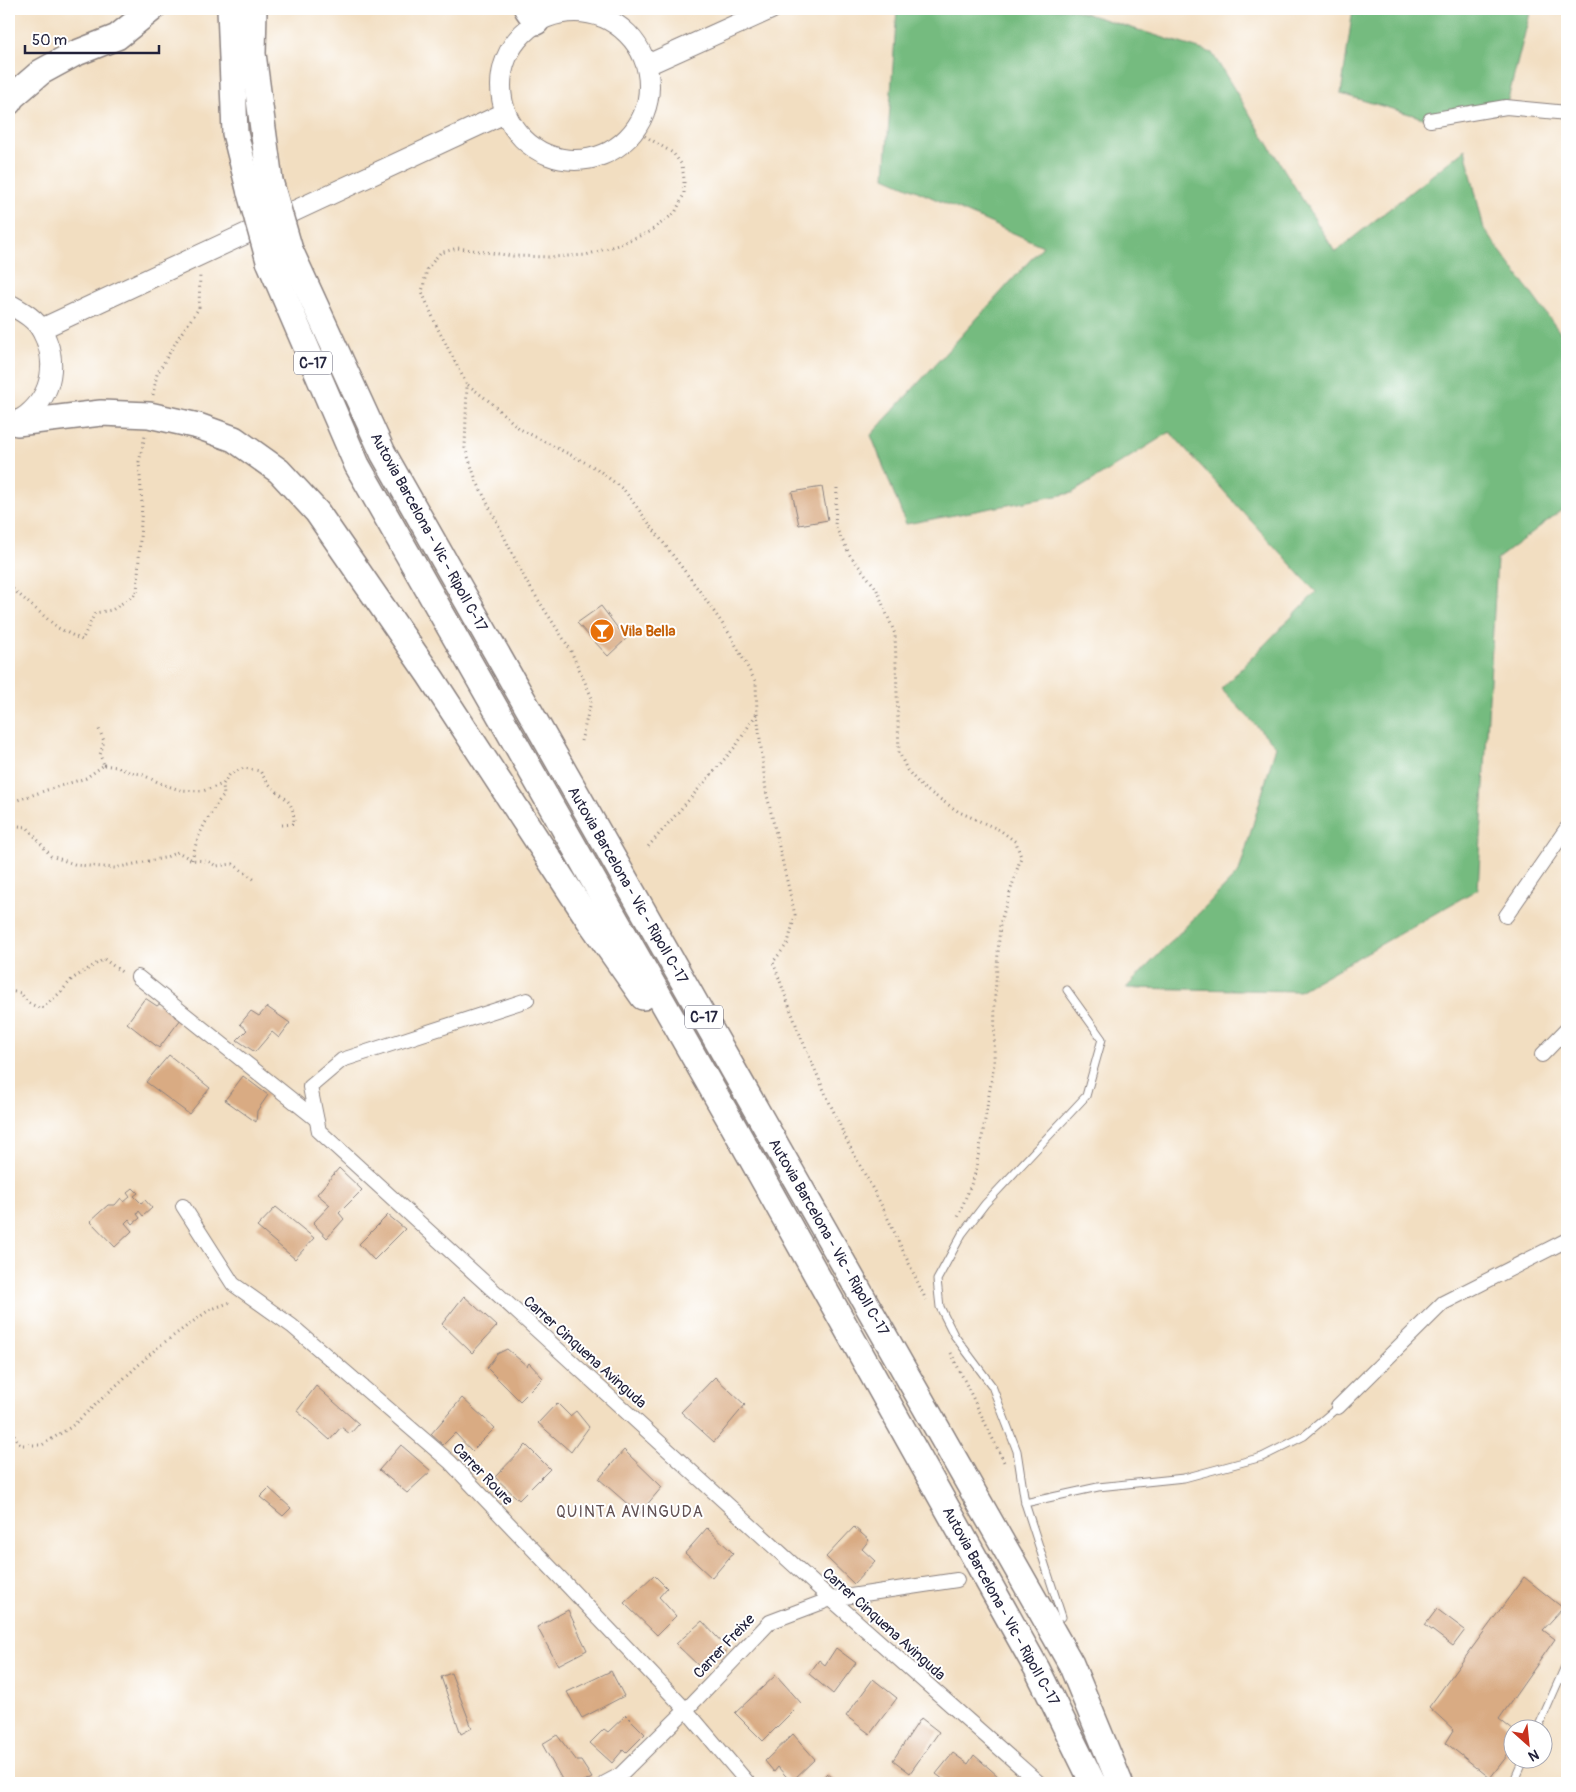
<svg xmlns="http://www.w3.org/2000/svg" width="1576" height="1792" font-family="Pangolin,sans-serif">
<rect width="100%" height="100%" fill="#fff"/>
<filter id="ink" filterUnits="userSpaceOnUse"><feTurbulence type="fractalNoise" baseFrequency=".02" numOctaves="2"/><feDisplacementMap in="SourceGraphic" scale="10" xChannelSelector="R" yChannelSelector="G"/><feConvolveMatrix kernelMatrix="1 2 1 2 8 2 1 2 1" color-interpolation-filters="sRGB"/></filter>
<filter id="wash" filterUnits="userSpaceOnUse"><feTurbulence type="fractalNoise" baseFrequency=".0096" numOctaves="4" result="noise"/><feDisplacementMap in="SourceGraphic" scale="20" xChannelSelector="R" yChannelSelector="G"/><feGaussianBlur stdDeviation="1.12" result="paint"/><feColorMatrix in="noise" values="0 0 0 0 0 0 0 0 0 0 0 0 0 0 0 0 0 1.4 0 .05"/><feComposite in="paint" operator="in"/></filter>
<g filter="url(#wash)">
<rect width="100%" height="100%" fill="#f2dec1"/>
<!-- forest -->
<g fill="#75bb7f" stroke="#4c6e5d">
<polygon points="897,9 1071,9 1212,53 1335,252 1465,149 1484,229 1567,342 1567,506 1497,559 1478,889 1299,991 1126,988 1239,872 1276,746 1221,689 1316,592 1170,432 1072,493 906,524 871,435 1043,246 885,177"/>
<polygon points="1353,9 1531,9 1506,107 1430,120 1341,94"/>
</g>
<g id="blocks">
<!-- building -->
<g fill="#d9ab83">
<polygon points="822,487 828,520 799,525 792,492"/>
<polygon points="601,606 626,639 608,656 577,623"/>
<polygon points="145,998 157,1006 161,1003 181,1019 159,1048 127,1023"/>
<polygon points="267,1007 290,1023 279,1038 272,1032 255,1052 237,1040 247,1030 240,1024 251,1011 259,1016"/>
<polygon points="169,1055 210,1088 189,1114 146,1082"/>
<polygon points="243,1076 268,1095 257,1111 256,1122 225,1100"/>
<polygon points="339,1168 362,1190 339,1213 344,1219 327,1238 313,1223 330,1205 317,1194"/>
<polygon points="133,1188 138,1193 134,1196 141,1203 145,1200 152,1208 143,1216 139,1211 137,1214 140,1218 133,1224 129,1219 125,1223 132,1231 115,1247 90,1221 108,1205 115,1205 121,1198 124,1202 130,1197 127,1193"/>
<polygon points="276,1207 314,1238 295,1259 257,1227"/>
<polygon points="388,1215 405,1229 374,1260 359,1244"/>
<polygon points="464,1296 497,1326 472,1353 442,1324"/>
<polygon points="507,1349 527,1366 529,1363 543,1378 520,1401 487,1368 497,1354"/>
<polygon points="715,1377 745,1405 714,1442 681,1412"/>
<polygon points="316,1386 359,1424 350,1434 341,1427 330,1440 297,1411"/>
<polygon points="462,1398 495,1428 472,1451 455,1433 443,1445 431,1434"/>
<polygon points="557,1403 570,1416 576,1411 589,1427 571,1452 538,1423"/>
<polygon points="401,1445 431,1471 407,1493 379,1470"/>
<polygon points="526,1445 550,1469 519,1500 495,1477"/>
<polygon points="624,1450 662,1487 639,1514 599,1479"/>
<polygon points="269,1488 291,1508 283,1516 260,1497"/>
<polygon points="854,1527 869,1540 862,1549 875,1561 854,1584 826,1557"/>
<polygon points="707,1528 733,1553 712,1578 685,1553"/>
<polygon points="654,1575 667,1588 659,1597 676,1616 657,1635 624,1603"/>
<polygon points="1524,1577 1563,1608 1543,1630 1555,1639 1499,1719 1514,1731 1514,1747 1490,1778 1446,1743 1454,1730 1429,1707"/>
<polygon points="1437,1609 1465,1630 1453,1646 1425,1625"/>
<polygon points="568,1610 587,1650 558,1665 537,1627"/>
<polygon points="702,1621 728,1649 703,1670 676,1644"/>
<polygon points="836,1648 856,1663 833,1694 809,1674 819,1660 825,1665"/>
<polygon points="611,1671 624,1696 582,1718 567,1692"/>
<polygon points="451,1673 472,1728 461,1734 441,1677"/>
<polygon points="776,1675 801,1703 763,1741 735,1713"/>
<polygon points="873,1679 897,1698 870,1734 846,1716"/>
<polygon points="626,1715 645,1734 626,1753 623,1750 612,1763 590,1743 604,1729 608,1732"/>
<polygon points="921,1718 939,1732 910,1773 893,1760"/>
<polygon points="793,1734 815,1759 791,1782 778,1767 774,1772 765,1761"/>
<polygon points="557,1735 577,1761 581,1761 592,1778 582,1783 564,1783 542,1744"/>
<polygon points="953,1753 968,1764 974,1755 998,1776 993,1783 948,1783 936,1774"/>
<polygon points="827,1773 839,1783 818,1783"/>
<polygon points="669,1778 674,1783 663,1783"/>
</g>
</g>
</g>
<g filter="url(#ink)">
<use href="#blocks" fill-opacity="0" stroke="#8a807e" stroke-width="1"/>
<g fill="none" stroke-linecap="round" stroke-linejoin="round">
<defs>
<g id="lane">
<polyline points="1025,1503 1017,1451 992,1386 954,1335 940,1307 937,1280 962,1234 985,1204 1086,1096 1102,1039 1067,990"/>
<polyline points="1062,1617 1025,1503 1098,1487 1184,1478 1262,1457 1304,1436 1338,1407"/>
<polyline points="1537,1730 1567,1662"/>
<polyline points="1513,1783 1523,1760"/>
<polyline points="1564,1783 1567,1776"/>
</g>
<g id="street">
<polyline points="1430,120 1506,107 1567,113"/>
<polyline points="1506,916 1567,828"/>
<polyline points="138,977 316,1119"/>
<polyline points="527,1000 342,1060 310,1087 319,1131 831,1599 1039,1783"/>
<polyline points="1542,1055 1567,1029"/>
<polyline points="183,1206 233,1284 292,1326 450,1462 686,1710 748,1783"/>
<polyline points="1338,1407 1443,1303 1567,1240"/>
<polyline points="605,1783 620,1775 686,1710 770,1622 831,1599 957,1580"/>
</g>
<g id="secondary">
<circle cx="575" cy="86" r="74"/>
<polyline points="647,65 771,9"/>
<path d="M9 304C21 311 35 318 42 331 58 360 53 394 27 415 23 418 19 421 14 423"/>
<polyline points="41,329 505,113"/>
</g>
<g id="highway">
<polyline points="230,9 235,133 250,193"/>
<polyline points="254,9 253,54 270,181"/>
<polyline points="527,9 536,22"/>
<polyline points="9,102 12,97 41,72 74,54 117,37 152,9"/>
<polyline points="290,250 383,453 1071,1664 1120,1783"/>
<polyline points="269,261 357,465 735,1129 1037,1669 1093,1783"/>
<polyline points="17,423 101,413 149,415 198,426 234,439 279,471 317,512 430,676 589,920 643,997"/>
</g>
</defs>
<!-- lane casing -->
<use href="#lane" stroke="#8a807e" stroke-width="9"/>
<!-- street casing -->
<use href="#street" stroke="#8a807e" stroke-width="16"/>
<!-- secondary casing -->
<use href="#secondary" stroke="#8a807e" stroke-width="22"/>
<!-- highway casing -->
<use href="#highway" stroke="#8a807e" stroke-width="28"/>
<!-- path -->
<g stroke="#8a807e" stroke-width="3" stroke-dasharray="1 4" stroke-linecap="butt">
<polyline points="468,385 489,401 520,429 596,468 624,490 701,593 731,636 756,683 757,713 736,746 646,849"/>
<polyline points="153,395 157,374 180,335 199,308 200,274"/>
<polyline points="837,488 835,526 850,555 876,588 895,634 899,752 907,770 922,787 959,812 1000,830 1016,842 1021,857 1000,924 995,996 994,1064 983,1132 974,1177 958,1217"/>
<polyline points="9,586 58,628 82,640 95,613 112,610 137,593 142,504 139,462 145,436"/>
<polyline points="757,713 766,791 795,915 788,943 773,962 798,1030 822,1086 848,1143 883,1208 926,1300"/>
<polyline points="581,741 592,698 570,649 526,581 476,480 465,448 467,385 437,327 422,292 427,269 440,253 458,248 513,256 552,257 586,255 618,245 649,232 675,213 684,194 684,179 682,165 673,153 635,130"/>
<path d="M104 765 117 767 129 772 141 774 162 784 180 790 203 791 223 784 230 774 244 768 260 771C263 776 266 781 270 785 284 800 294 798 294 824L282 825"/>
<polyline points="9,803 47,790 86,778 104,765 100,755 104,741 98,727"/>
<polyline points="9,825 27,827 51,856 77,865 115,868 164,858 178,852 192,860 208,861 216,866 233,864 255,880"/>
<path d="M192 860C196 840 201 829 212 812 216 805 218 801 224 796L223 784"/>
<polyline points="9,991 21,993 27,1002 41,1009 61,992 72,979 104,959 123,973"/>
<polyline points="951,1353 1005,1464"/>
<polyline points="9,1426 20,1445 42,1445 71,1427 158,1347 209,1310 231,1302"/>
</g>
<!-- lane -->
<use href="#lane" stroke="#fff" stroke-width="7"/>
<!-- street -->
<use href="#street" stroke="#fff" stroke-width="14"/>
<!-- secondary -->
<use href="#secondary" stroke="#fff" stroke-width="20"/>
<!-- highway -->
<use href="#highway" stroke="#fff" stroke-width="25"/>
<defs>
<g id="highway-bridge">
<polyline points="270,181 290,250"/>
<polyline points="250,193 269,261"/>
</g>
</defs>
<!-- highway-bridge casing -->
<use href="#highway-bridge" stroke="#8a807e" stroke-width="28" stroke-linecap="butt"/>
<!-- highway-bridge -->
<use href="#highway-bridge" stroke="#fff" stroke-width="25"/>
</g>
</g>
<!-- icons -->
<defs>
<symbol id="bar-disc" viewBox="-11 -11 22 22"><circle r="9.5" fill="#e8710a" stroke="#fff"/><path d="M-6-5H6L.8 .8V4.5H3.5V6h-7V4.5H-.8V.8Z" fill="#fff"/></symbol>
</defs>
<g fill-rule="evenodd">
<use href="#bar-disc" x="588" y="617" width="28" height="28"/>
</g>
<g text-anchor="middle" stroke-width="4" stroke-linejoin="round" paint-order="stroke">
<!-- shield labels -->
<g fill="#fff" stroke="#646476" stroke-width="1">
<rect x="294" y="351.5" width="38" height="23" rx="4"/>
<rect x="685" y="1005.5" width="38" height="23" rx="4"/>
</g>
<g font-size="14" font-weight="bold" fill="#22223b">
<text x="313" y="368">C-17</text>
<text x="704" y="1022">C-17</text>
</g>
<!-- street labels -->
<g font-size="15" fill="#22223b" stroke="#fff">
<text transform="translate(429 532) rotate(61)" y="5">Autovia Barcelona - Vic - Ripoll C-17</text>
<text transform="translate(628 885) rotate(60)" y="5">Autovia Barcelona - Vic - Ripoll C-17</text>
<text transform="translate(829 1237) rotate(60)" y="5">Autovia Barcelona - Vic - Ripoll C-17</text>
<text transform="translate(585 1352) rotate(42)" y="5">Carrer Cinquena Avinguda</text>
<text transform="translate(483 1474) rotate(46)" y="5">Carrer Roure</text>
<text transform="translate(1001 1606) rotate(61)" y="5">Autovia Barcelona - Vic - Ripoll C-17</text>
<text transform="translate(884 1624) rotate(42)" y="5">Carrer Cinquena Avinguda</text>
<text transform="translate(724 1646) rotate(-47)" y="5">Carrer Freixe</text>
</g>
<!-- food labels -->
<g font-size="15" font-weight="bold" fill="#c56008" stroke="#fff" text-anchor="start">
<text x="620" y="636">Vila Bella</text>
</g>
<!-- neighbourhood labels -->
<g font-size="16" letter-spacing="1" fill="#625254" stroke="#fff">
<text x="630" y="1517">QUINTA AVINGUDA</text>
</g>
</g>
<!-- margin -->
<rect width="1576" height="1792" fill="none" stroke="#fff" stroke-width="30"/>
<!-- north arrow -->
<g transform="translate(1528 1744) rotate(153)"><circle r="24" fill="#ffffff" stroke="#a7a7b1"/>
<path d="M0-4L9 19L0 12L-9 19Z" fill="#c8321e"/>
<text y="-8" font-size="14" font-weight="bold" text-anchor="middle" fill="#22223b">N</text>
</g>
<!-- scale -->
<path d="M25 45v8h134v-8" fill="none" stroke="#22223b" stroke-width="2.5"/>
<text x="32" y="45" font-size="15" fill="#22223b" stroke="#ffffff" stroke-width="4" paint-order="stroke">50 m</text>
</svg>
